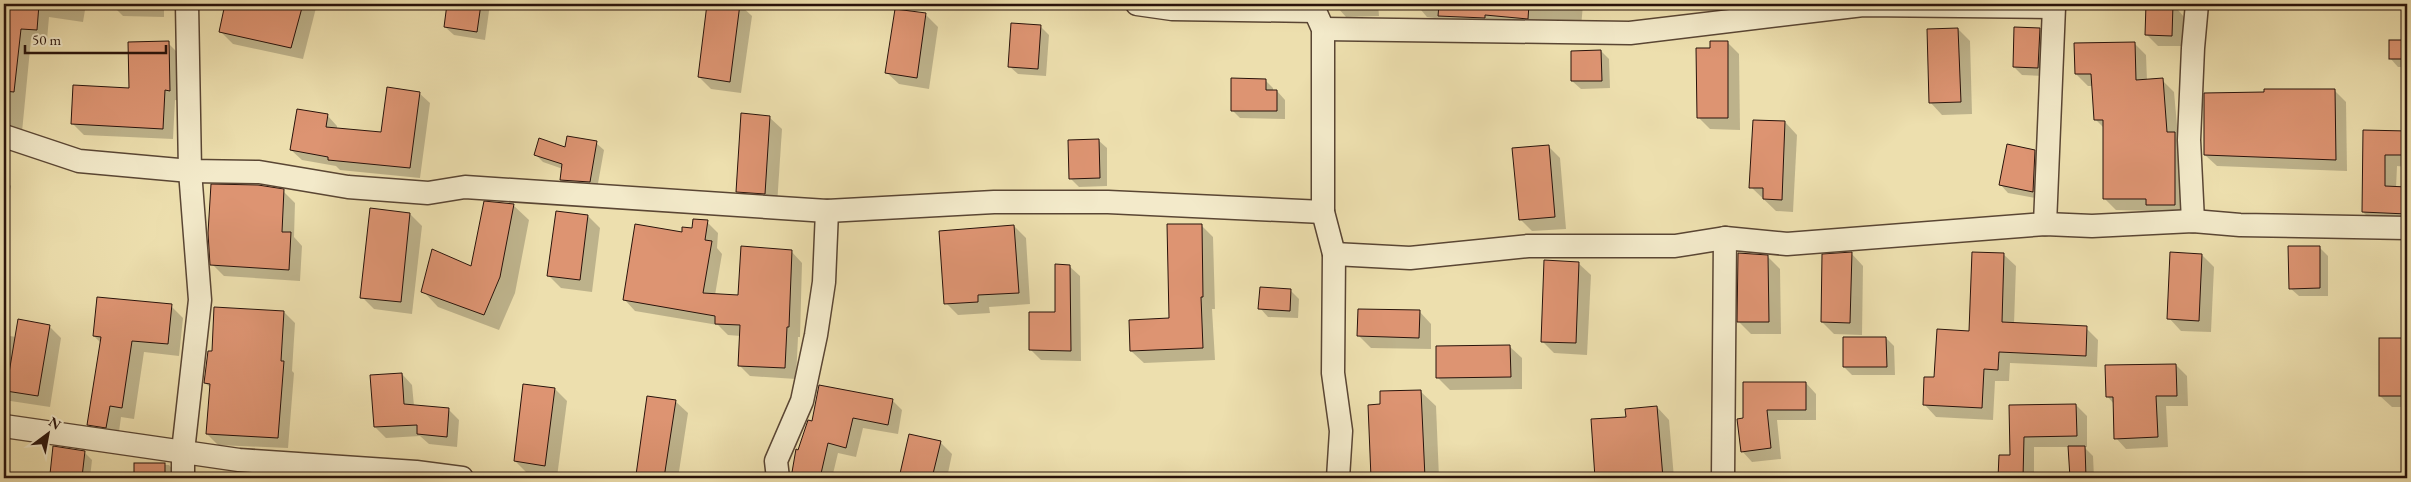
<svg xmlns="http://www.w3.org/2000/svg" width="2411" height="482" font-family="'EB Garamond',serif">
<rect width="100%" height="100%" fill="#eddfae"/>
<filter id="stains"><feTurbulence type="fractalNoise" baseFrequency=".004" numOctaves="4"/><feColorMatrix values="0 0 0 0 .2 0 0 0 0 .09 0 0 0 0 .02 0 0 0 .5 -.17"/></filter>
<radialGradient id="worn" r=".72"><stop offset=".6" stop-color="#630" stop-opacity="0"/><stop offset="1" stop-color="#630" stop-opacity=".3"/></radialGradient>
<!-- shadow -->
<g fill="#0003">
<polygon points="4,4 86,4 83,22 49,17 47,40 31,39 22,132 4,130"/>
<polygon points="115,4 164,4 164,17 123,16 115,8"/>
<polygon points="226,4 317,4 303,59 233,44 221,32"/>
<polygon points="448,4 490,4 485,40 454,35 445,27"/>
<polygon points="709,4 739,4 752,16 741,93 711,89 699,77"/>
<polygon points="1338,4 1378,4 1379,16 1346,17 1338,8"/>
<polygon points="1416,4 1583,4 1581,28 1462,22 1427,17"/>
<polygon points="2147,4 2173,4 2184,17 2183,46 2158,46 2146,34"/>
<polygon points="926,15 938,27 929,89 899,84 886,72"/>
<polygon points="1041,27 1049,35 1046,76 1018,74 1009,66"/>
<polygon points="1958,29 1970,41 1972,114 1942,115 1930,102"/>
<polygon points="2039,29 2048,37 2046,76 2022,75 2014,67"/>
<polygon points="2391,41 2407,42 2407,67 2398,67 2390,58"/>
<polygon points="1727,42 1739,54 1740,130 1710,129 1698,117"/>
<polygon points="168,43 179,54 180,101 175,100 173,139 84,135 73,124 130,89"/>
<polygon points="2134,43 2146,55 2147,81 2162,80 2174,92 2178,136 2187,145 2187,217 2160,217 2153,211 2116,210 2104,198 2104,128 2096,120 2093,86 2088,86 2076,74"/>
<polygon points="1601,51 1609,59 1610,88 1581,89 1572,81"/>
<polygon points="1265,80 1273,88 1273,91 1277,91 1285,100 1285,119 1240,118 1232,110"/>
<polygon points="2334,90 2346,102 2347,171 2217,166 2205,155"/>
<polygon points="419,93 430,103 420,178 340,170 336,166 302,160 291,150 327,115 337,126 337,129 382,133"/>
<polygon points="769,117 782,129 777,205 749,203 737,191"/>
<polygon points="1785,122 1797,135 1793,212 1776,211 1751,187"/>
<polygon points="2364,131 2407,132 2407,167 2397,166 2396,188 2407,188 2407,225 2375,224 2363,212"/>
<polygon points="1098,140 1107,148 1107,186 1079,187 1070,178"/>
<polygon points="596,143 604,150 597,189 568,187 561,180 563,169 543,162 535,154"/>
<polygon points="1548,146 1560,158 1566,229 1532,231 1520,219"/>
<polygon points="2034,151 2043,159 2041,199 2008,193 2000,184"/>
<polygon points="4,179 11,186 4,218"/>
<polygon points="283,191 295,203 294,237 302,246 300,281 224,276 212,264"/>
<polygon points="513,205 529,220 515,293 499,330 438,307 423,291 472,268"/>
<polygon points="410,214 422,226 412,314 374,309 362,297"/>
<polygon points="588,216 600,228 592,292 561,288 549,276"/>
<polygon points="707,222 718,233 717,248 722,254 715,295 739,296 791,251 802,263 800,337 798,337 796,379 750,376 739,365 741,336 728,335 718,325 635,311 624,299 683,233"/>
<polygon points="1201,225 1213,237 1215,309 1212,309 1215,360 1144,363 1131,351 1171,319"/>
<polygon points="1014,226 1026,238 1030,304 989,307 990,313 958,315 946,303"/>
<polygon points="2319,247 2328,256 2328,296 2299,296 2290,288"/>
<polygon points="1851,253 1863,266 1862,335 1834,334 1822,322"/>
<polygon points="2003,254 2016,266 2014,324 2086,328 2098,340 2097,367 2010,363 2009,381 1995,381 1993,420 1936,417 1924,404 1935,379 1970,332"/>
<polygon points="2202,255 2214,267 2211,332 2181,331 2169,318"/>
<polygon points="1768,257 1780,269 1781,334 1751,334 1739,322"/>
<polygon points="1578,263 1591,275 1587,355 1554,353 1542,341"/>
<polygon points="1069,266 1080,276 1081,361 1041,360 1030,349 1056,314"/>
<polygon points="1291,291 1299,299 1298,318 1268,317 1260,308"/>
<polygon points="171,306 183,318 179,356 144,352 134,419 121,417 118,439 101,436 88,424 101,343 94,336"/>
<polygon points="1419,311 1431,324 1431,349 1371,348 1359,336"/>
<polygon points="284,312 295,323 292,371 294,373 288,448 218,445 207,434 211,388 205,383 213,353"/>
<polygon points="49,326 61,338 50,407 4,400 4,335 16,337"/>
<polygon points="1886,338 1894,346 1895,375 1852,375 1844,367"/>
<polygon points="2380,340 2407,340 2407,407 2392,407 2380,396"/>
<polygon points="1509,346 1522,358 1522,389 1450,390 1438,378"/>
<polygon points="2176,365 2187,376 2188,406 2166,406 2168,447 2126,449 2116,438 2114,404 2107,396"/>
<polygon points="402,374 412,385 414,406 448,409 459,420 457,447 429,444 420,436 386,438 375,427"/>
<polygon points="1806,383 1816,394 1816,420 1777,420 1781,459 1752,462 1742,451 1744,419"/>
<polygon points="555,389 567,401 557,477 527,473 515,461"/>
<polygon points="1420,391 1436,406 1439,478 1372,478 1369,406 1382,405"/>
<polygon points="892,400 902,410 898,434 863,428 856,457 838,453 832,478 792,478 797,451 799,451 809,422"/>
<polygon points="675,401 688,413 678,478 641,478 637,475"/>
<polygon points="2076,405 2087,416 2087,447 2084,447 2093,456 2094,478 2071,478 2070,447 2034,447 2034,478 2000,478 2000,456 2011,456 2010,406"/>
<polygon points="1657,407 1669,420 1674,478 1596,478 1592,420 1627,418"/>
<polygon points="910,435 940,442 952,454 947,478 901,478"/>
<polygon points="84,452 92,460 90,478 57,478 52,473"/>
<polygon points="136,464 169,465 180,478 135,478"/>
</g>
<!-- building -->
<g fill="#dd9472" stroke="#29130b">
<polygon points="4,4 39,4 37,30 21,29 14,92 4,91"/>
<polygon points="225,4 303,4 291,48 219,32"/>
<polygon points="447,4 481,4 477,32 444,27"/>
<polygon points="707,4 740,4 730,82 698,77"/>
<polygon points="1439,4 1529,4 1528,19 1485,15 1485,18 1438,16"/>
<polygon points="2146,4 2173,4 2172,36 2145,35"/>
<polygon points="895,9 926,13 917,78 885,73"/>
<polygon points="1011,23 1041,25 1038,69 1008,67"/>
<polygon points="2014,27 2040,28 2038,68 2013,67"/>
<polygon points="1958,28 1961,102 1929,103 1927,29"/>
<rect x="2389" y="40" width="18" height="19"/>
<polygon points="169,41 170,91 165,90 163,129 71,124 73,85 129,88 128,42"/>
<polygon points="1710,41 1728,41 1728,118 1697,118 1696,48 1710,48"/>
<polygon points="2135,42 2136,80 2163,78 2167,132 2175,132 2175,205 2146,205 2146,199 2103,199 2103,120 2094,120 2091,74 2075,74 2074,43"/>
<polygon points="1601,50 1602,81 1571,81 1571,51"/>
<polygon points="1231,78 1266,79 1266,90 1277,90 1277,111 1231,111"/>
<polygon points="387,87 420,92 410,168 328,160 328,157 290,150 297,109 328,114 326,127 381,132"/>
<polygon points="2264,89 2335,89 2336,160 2204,155 2204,93 2264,92"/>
<polygon points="741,113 770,116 765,194 736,192"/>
<polygon points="1753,120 1785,121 1782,200 1763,199 1763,188 1749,188"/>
<polygon points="2363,130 2407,131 2407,155 2385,155 2385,186 2407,187 2407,214 2362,212"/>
<polygon points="567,136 597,141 590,182 560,180 562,164 534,155 539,138 565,147"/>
<polygon points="1099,139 1100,178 1069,179 1068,140"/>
<polygon points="2007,144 2035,150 2033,192 1999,185"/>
<polygon points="1549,145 1555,217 1519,220 1512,148"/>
<polygon points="211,184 258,185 284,189 282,232 291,232 289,270 210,265 208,233"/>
<polygon points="484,201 514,204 500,277 484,315 421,292 432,249 471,266"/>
<polygon points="370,208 410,213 401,302 360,298"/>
<polygon points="556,211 588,215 580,280 547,276"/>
<polygon points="693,219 708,220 705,240 712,241 703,293 738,295 741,246 792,250 789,327 787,327 785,368 738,366 740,325 715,324 715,316 623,300 635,224 682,232 682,227 692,228"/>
<polygon points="1167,224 1202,224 1203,297 1201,297 1203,348 1130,351 1129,320 1169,318"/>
<polygon points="1014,225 1019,293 978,295 978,302 944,304 939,231"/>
<polygon points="2288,246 2320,246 2320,288 2289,289"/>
<polygon points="1852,252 1850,323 1821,322 1822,254"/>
<polygon points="1972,252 2004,253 2002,322 2087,326 2086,356 1999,352 1998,370 1984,369 1982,408 1923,405 1924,377 1934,377 1937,329 1969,331"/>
<polygon points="2170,252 2202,254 2199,321 2167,319"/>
<polygon points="1738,253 1768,255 1769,322 1737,322"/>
<polygon points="1544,260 1579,262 1576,343 1541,342"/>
<polygon points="1055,264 1070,265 1071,351 1029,350 1029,312 1055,312"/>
<polygon points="1260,287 1291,289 1290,311 1258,309"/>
<polygon points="97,297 172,304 168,344 132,341 122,408 110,406 106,428 87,425 101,337 93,336"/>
<polygon points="214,307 284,311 281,361 284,361 278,438 206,434 210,384 204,383 208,351 212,351"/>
<polygon points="1358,309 1420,310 1419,338 1357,336"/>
<polygon points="18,319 50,325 38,396 6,391"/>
<polygon points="1843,337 1886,337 1887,367 1843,367"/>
<rect x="2379" y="338" width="28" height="58"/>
<polygon points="1510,345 1511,377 1436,378 1436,346"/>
<polygon points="2176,364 2177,396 2156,396 2158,437 2114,439 2113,397 2106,397 2105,365"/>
<polygon points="402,373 404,404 449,408 447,437 417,434 417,425 374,427 370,375"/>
<polygon points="1743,382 1806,382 1806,410 1767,410 1771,448 1741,452 1737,419 1743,418"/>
<polygon points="523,384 555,388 545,466 514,461"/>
<polygon points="819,385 893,399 888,425 853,418 846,448 828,443 820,478 791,478 796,449 798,450 808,420 812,421"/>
<polygon points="1421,390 1425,478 1371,478 1368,405 1380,404 1380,391"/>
<polygon points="647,396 676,400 664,478 636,475"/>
<polygon points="2076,404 2077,436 2024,437 2023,478 1998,478 1999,455 2010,455 2009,405"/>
<polygon points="1657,406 1663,478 1595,478 1591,419 1626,417 1625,409"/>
<polygon points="909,434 941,441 932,478 899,478"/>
<polygon points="53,446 85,451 82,477 50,474"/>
<polygon points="2068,446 2085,446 2086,478 2070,478"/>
<rect x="134" y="463" width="31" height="15"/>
</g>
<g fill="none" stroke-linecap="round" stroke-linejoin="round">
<defs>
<g id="street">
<polyline points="1137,4 1172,9 1315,11"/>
<polyline points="1314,4 1315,11 1323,29 1323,212 1334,254 1333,373 1341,431 1338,478"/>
<polyline points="1323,29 1630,33 1863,5 2054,7 2053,4"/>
<polyline points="4,136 79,161 190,171 259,172 348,187 428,193 465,187 827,211 994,202 1108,202 1323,212"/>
<polyline points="2193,221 2189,140 2193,48 2197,4"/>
<polyline points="2045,224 2054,7"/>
<polyline points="1334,254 1410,258 1528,246 1675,246 1725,238 1787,244 2045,224 2092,226 2193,221 2240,225 2407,228"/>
<polyline points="4,426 239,460 416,472 462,478"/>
<polyline points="183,478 183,451 200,300 190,171 187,4"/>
<polyline points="778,478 776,461 802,401 816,335 824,282 827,211"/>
<polyline points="1723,478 1725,238"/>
</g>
</defs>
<!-- street casing -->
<use href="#street" stroke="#5a4634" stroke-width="25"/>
<!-- street -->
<use href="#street" stroke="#f3eaca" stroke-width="22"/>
</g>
<!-- margin -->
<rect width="2411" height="482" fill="none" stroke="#eddfae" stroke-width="20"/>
<rect x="5" y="5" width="2401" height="472" fill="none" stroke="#29130b" stroke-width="2.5"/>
<rect x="10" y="10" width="2391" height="462" fill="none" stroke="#29130b"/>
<!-- north arrow -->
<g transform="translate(48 434) rotate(32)" stroke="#f3eaca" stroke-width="4" paint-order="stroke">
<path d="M0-4L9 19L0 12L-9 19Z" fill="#29130b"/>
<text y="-8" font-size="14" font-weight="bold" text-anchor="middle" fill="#29130b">N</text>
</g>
<!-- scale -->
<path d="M25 45v8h141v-8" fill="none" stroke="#29130b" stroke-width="2.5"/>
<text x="32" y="45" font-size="15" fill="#29130b" stroke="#f3eaca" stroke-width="4" paint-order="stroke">50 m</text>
<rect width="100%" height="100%" filter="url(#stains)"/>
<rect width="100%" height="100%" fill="url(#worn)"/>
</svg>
